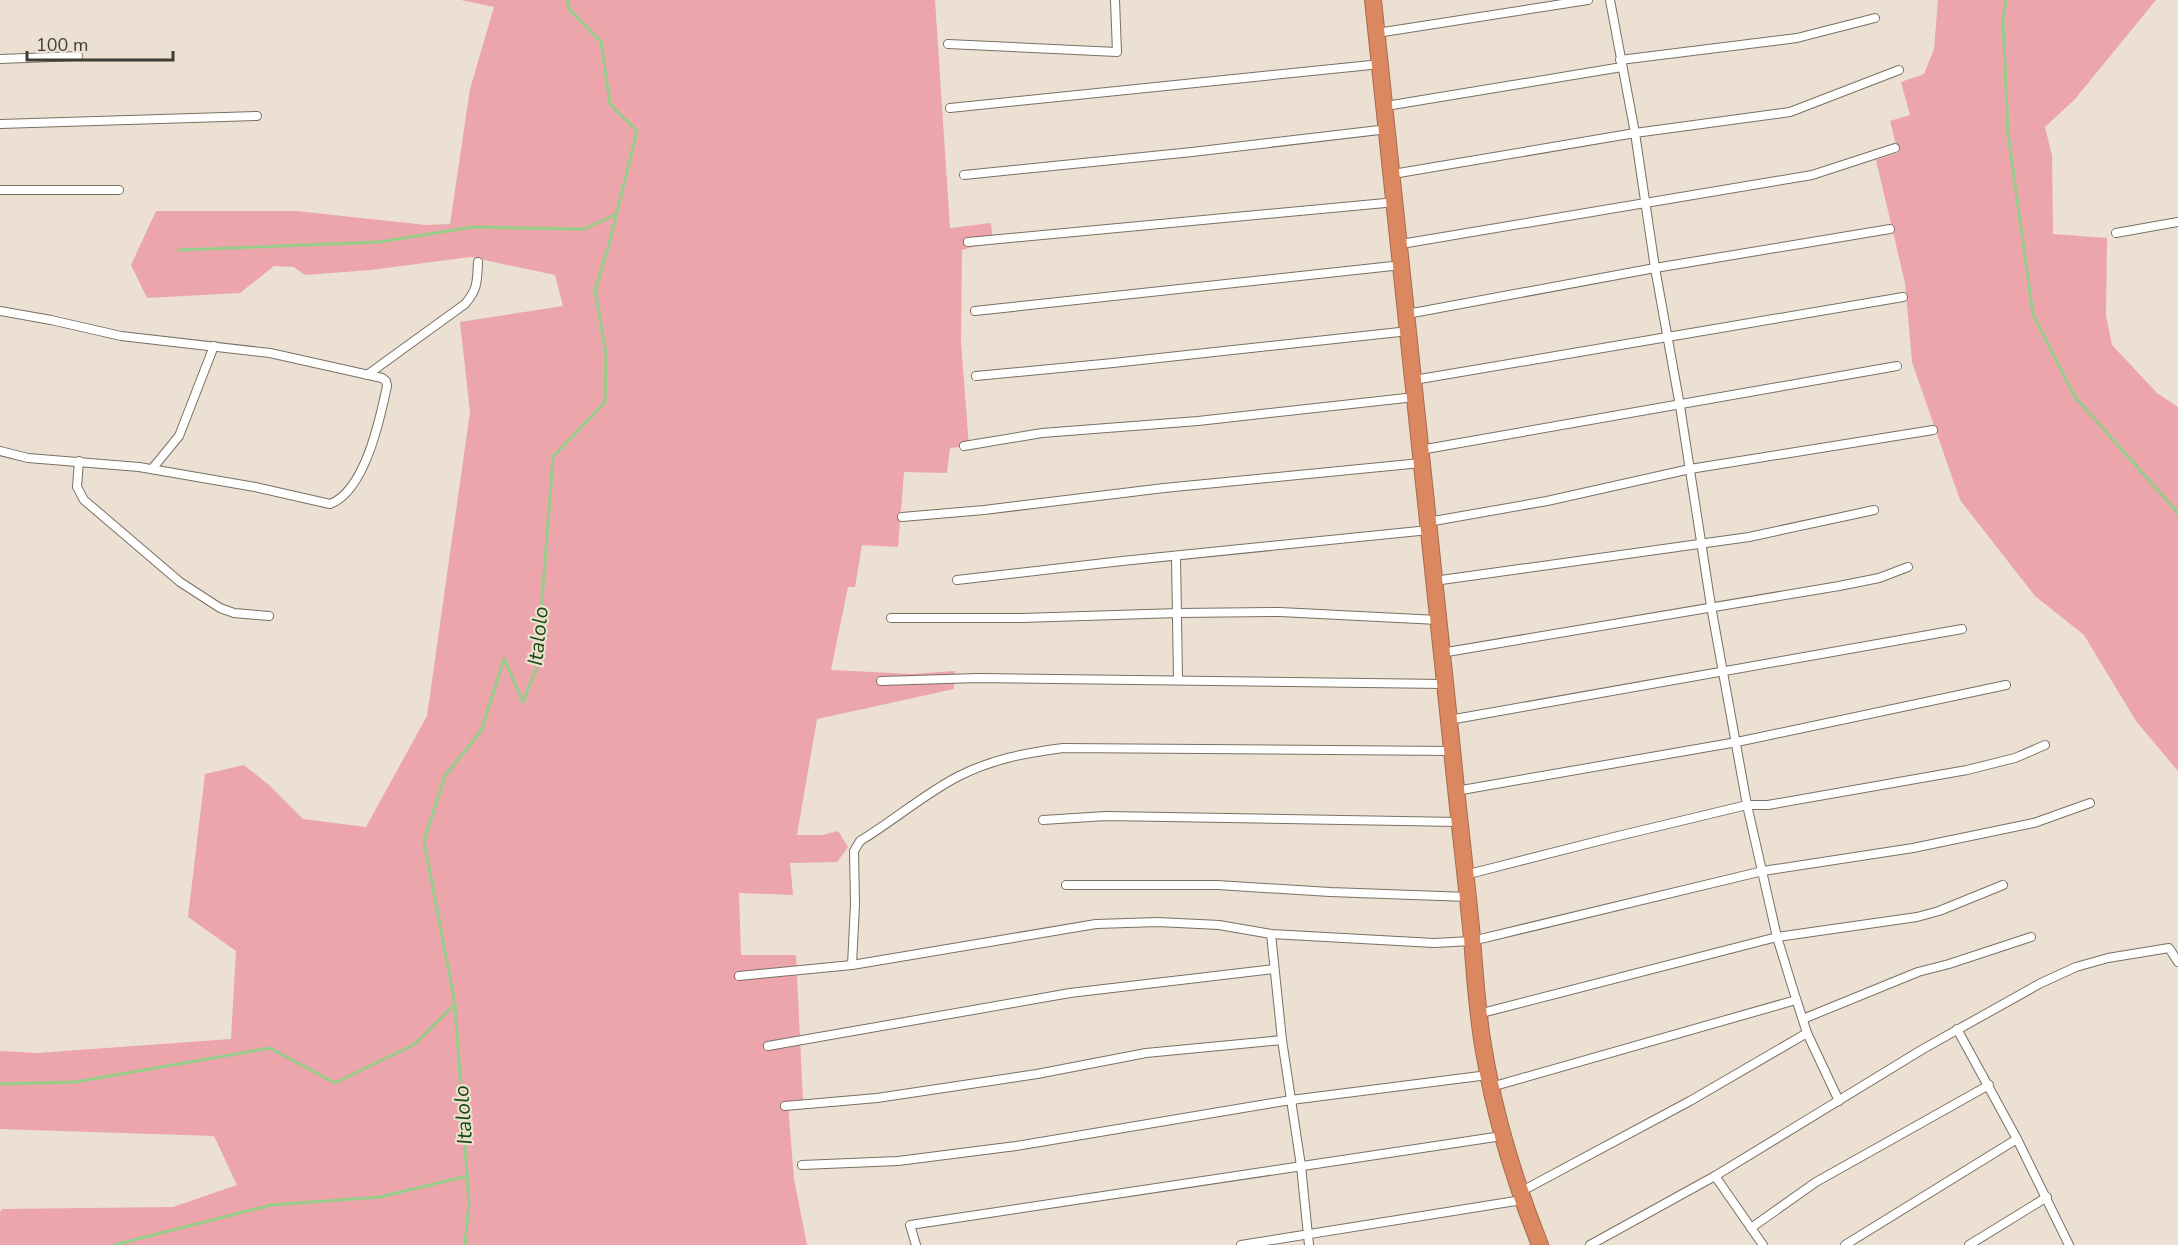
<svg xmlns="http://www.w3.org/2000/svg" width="2178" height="1245" font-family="'Nunito Sans',sans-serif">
<rect width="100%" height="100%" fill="#ebe0d1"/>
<!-- green -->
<g fill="#eba5ab">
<polygon points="461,0 935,0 950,228 991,223 993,241 962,250 961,343 969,446 950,448 947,473 904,472 898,547 862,545 855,587 848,587 831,670 912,674 955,671 954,689 817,719 797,835 823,835 838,831 848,847 837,862 790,863 793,895 739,893 741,955 796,955 803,1100 788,1104 794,1179 807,1245 0,1245 0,1212 2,1209 173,1207 237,1185 214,1136 0,1129 0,1051 37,1053 231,1039 236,951 188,917 205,774 244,765 269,785 303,819 366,827 427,716 470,412 460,322 563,306 555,275 470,257 371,270 305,275 294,267 274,266 240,293 147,298 131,265 156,211 296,211 426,225 450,224 470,89 494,7"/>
<polygon points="1938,0 2156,0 2075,99 2045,127 2052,155 2053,234 2107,238 2106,316 2112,345 2157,393 2178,407 2178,771 2136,721 2084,635 2035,596 1960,500 1912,362 1905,283 1876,160 1898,153 1890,121 1910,115 1901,82 1924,74 1934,49"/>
</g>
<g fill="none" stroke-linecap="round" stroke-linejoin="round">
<!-- stream -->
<g stroke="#97cd8b" stroke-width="3">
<polyline points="2006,0 2003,21 2008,133 2033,315 2075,397 2178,513"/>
<polyline points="179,250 379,242 473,227 584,229 615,215"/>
<polyline points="0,1084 75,1082 270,1048 335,1083 415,1044 455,1004"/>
<polyline points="114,1245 271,1205 380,1197 467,1176"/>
<polyline points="465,1245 469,1203 455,1004 424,841 445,776 481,731 504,659 523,702 537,667 553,457 605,402 606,354 595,290 608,248 637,131 610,104 601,42 570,10 567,0"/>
</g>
<defs>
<g id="street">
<polyline points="1610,0 1635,133 1655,268 1680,406 1711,606 1747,805 1777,937 1792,986 1807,1033 1839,1101"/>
<polyline points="1377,33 1588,0"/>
<polyline points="948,44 1117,52 1115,0"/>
<polyline points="0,59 78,56"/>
<polyline points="1620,60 1797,38 1875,18"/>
<polyline points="1386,106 1622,67"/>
<polyline points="950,108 1381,64"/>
<polyline points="0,124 257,116"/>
<polyline points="1393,174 1635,133 1790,112 1899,70"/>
<polyline points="964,175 1192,152 1388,129"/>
<polyline points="0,190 119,190"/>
<polyline points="2116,233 2178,222"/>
<polyline points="968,242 1396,202"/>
<polyline points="1401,244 1812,175 1895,148"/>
<path d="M0 311 51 320 121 336 270 353 382 378 386 381 387 386C380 419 365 491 330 504L255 487 139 467 28 458 0 451"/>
<polyline points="975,311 1402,265"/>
<polyline points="1407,314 1655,268 1890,229"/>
<path d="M367 375 465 304C478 289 477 281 478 262"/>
<polyline points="976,376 1113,363 1409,331"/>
<polyline points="1414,380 1903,297"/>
<polyline points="964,446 1042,433 1198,421 1415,397"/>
<polyline points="1420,450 1897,366"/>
<polyline points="79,461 77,487 84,500 180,582 220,608 234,613 269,616"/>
<polyline points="152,469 179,436 214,346"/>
<polyline points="902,517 984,510 1164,488 1421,463"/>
<polyline points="1428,522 1547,501 1690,469 1933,430"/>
<polyline points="1176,556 1178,679"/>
<polyline points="957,580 1122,561 1429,530"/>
<polyline points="1434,581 1749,537 1874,510"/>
<polyline points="891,618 1022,618 1178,613 1280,612 1438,620"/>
<polyline points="1441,653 1839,586 1879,578 1908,567"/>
<polyline points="881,681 978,678 1443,684"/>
<polyline points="1449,720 1962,629"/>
<polyline points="1456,791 1737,742 2006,685"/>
<polyline points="1043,820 1106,816 1459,822"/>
<polyline points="1465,875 1614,837 1747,805 1768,805 1967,770 2015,758 2045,745"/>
<polyline points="1066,885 1217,885 1330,892 1468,897"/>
<polyline points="1271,934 1282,1040 1301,1166 1309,1245"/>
<path d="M852 965 855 904 854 851 860 841C893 821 923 795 957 777 992 759 1025 753 1063 748L1452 751"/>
<polyline points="739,976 852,965 1096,924 1158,922 1219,925 1271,934 1434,943 1472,941 1763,871 1913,848 2034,823 2090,803"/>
<polyline points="1478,1014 1777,937 1917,917 1939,911 2003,885"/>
<polyline points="1803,1019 1918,972 1949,964 2031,937"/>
<polyline points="1957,1029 2017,1139 2069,1245"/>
<polyline points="768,1046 1070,993 1274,969"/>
<polyline points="1491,1087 1796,1000"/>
<polyline points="785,1106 877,1098 1037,1074 1146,1053 1282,1040"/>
<polyline points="802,1165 898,1161 1016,1146 1291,1100 1488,1075"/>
<polyline points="1715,1176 1763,1245"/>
<polyline points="1520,1192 1690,1101 1807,1033"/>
<polyline points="1751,1228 1816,1182 1989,1085"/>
<polyline points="916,1245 910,1225 1502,1136"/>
<polyline points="1241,1245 1522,1200"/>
<polyline points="1590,1245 1715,1176 1923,1049 2041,983 2076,967 2108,958 2169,948 2178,962"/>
<polyline points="1845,1245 2017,1139"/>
<polyline points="1969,1245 2047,1197"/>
</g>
<path id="highway" d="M1373 0C1401 249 1425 499 1452 749 1458 812 1466 875 1472 938 1475 975 1477 1013 1484 1051 1495 1118 1515 1182 1540 1245"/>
</defs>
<!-- street casing -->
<use href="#street" stroke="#7a7063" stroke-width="10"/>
<!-- highway casing -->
<use href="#highway" stroke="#a56d51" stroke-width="18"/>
<!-- street -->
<use href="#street" stroke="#fff" stroke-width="8"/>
<!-- highway -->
<use href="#highway" stroke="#db875f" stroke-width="16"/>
</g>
<g text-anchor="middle" stroke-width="4.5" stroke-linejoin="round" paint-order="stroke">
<!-- water labels -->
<g font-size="21" font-style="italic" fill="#174a08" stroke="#ebe0d1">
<text transform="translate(538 636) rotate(-84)" y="7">Italolo</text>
<text transform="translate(463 1115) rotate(-94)" y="7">Italolo</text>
</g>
</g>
<!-- scale -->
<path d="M27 51v9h146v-9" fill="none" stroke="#403c36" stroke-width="3"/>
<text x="36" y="51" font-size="18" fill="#403c36" stroke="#ebe0d1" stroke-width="4.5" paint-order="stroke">100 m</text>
</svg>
